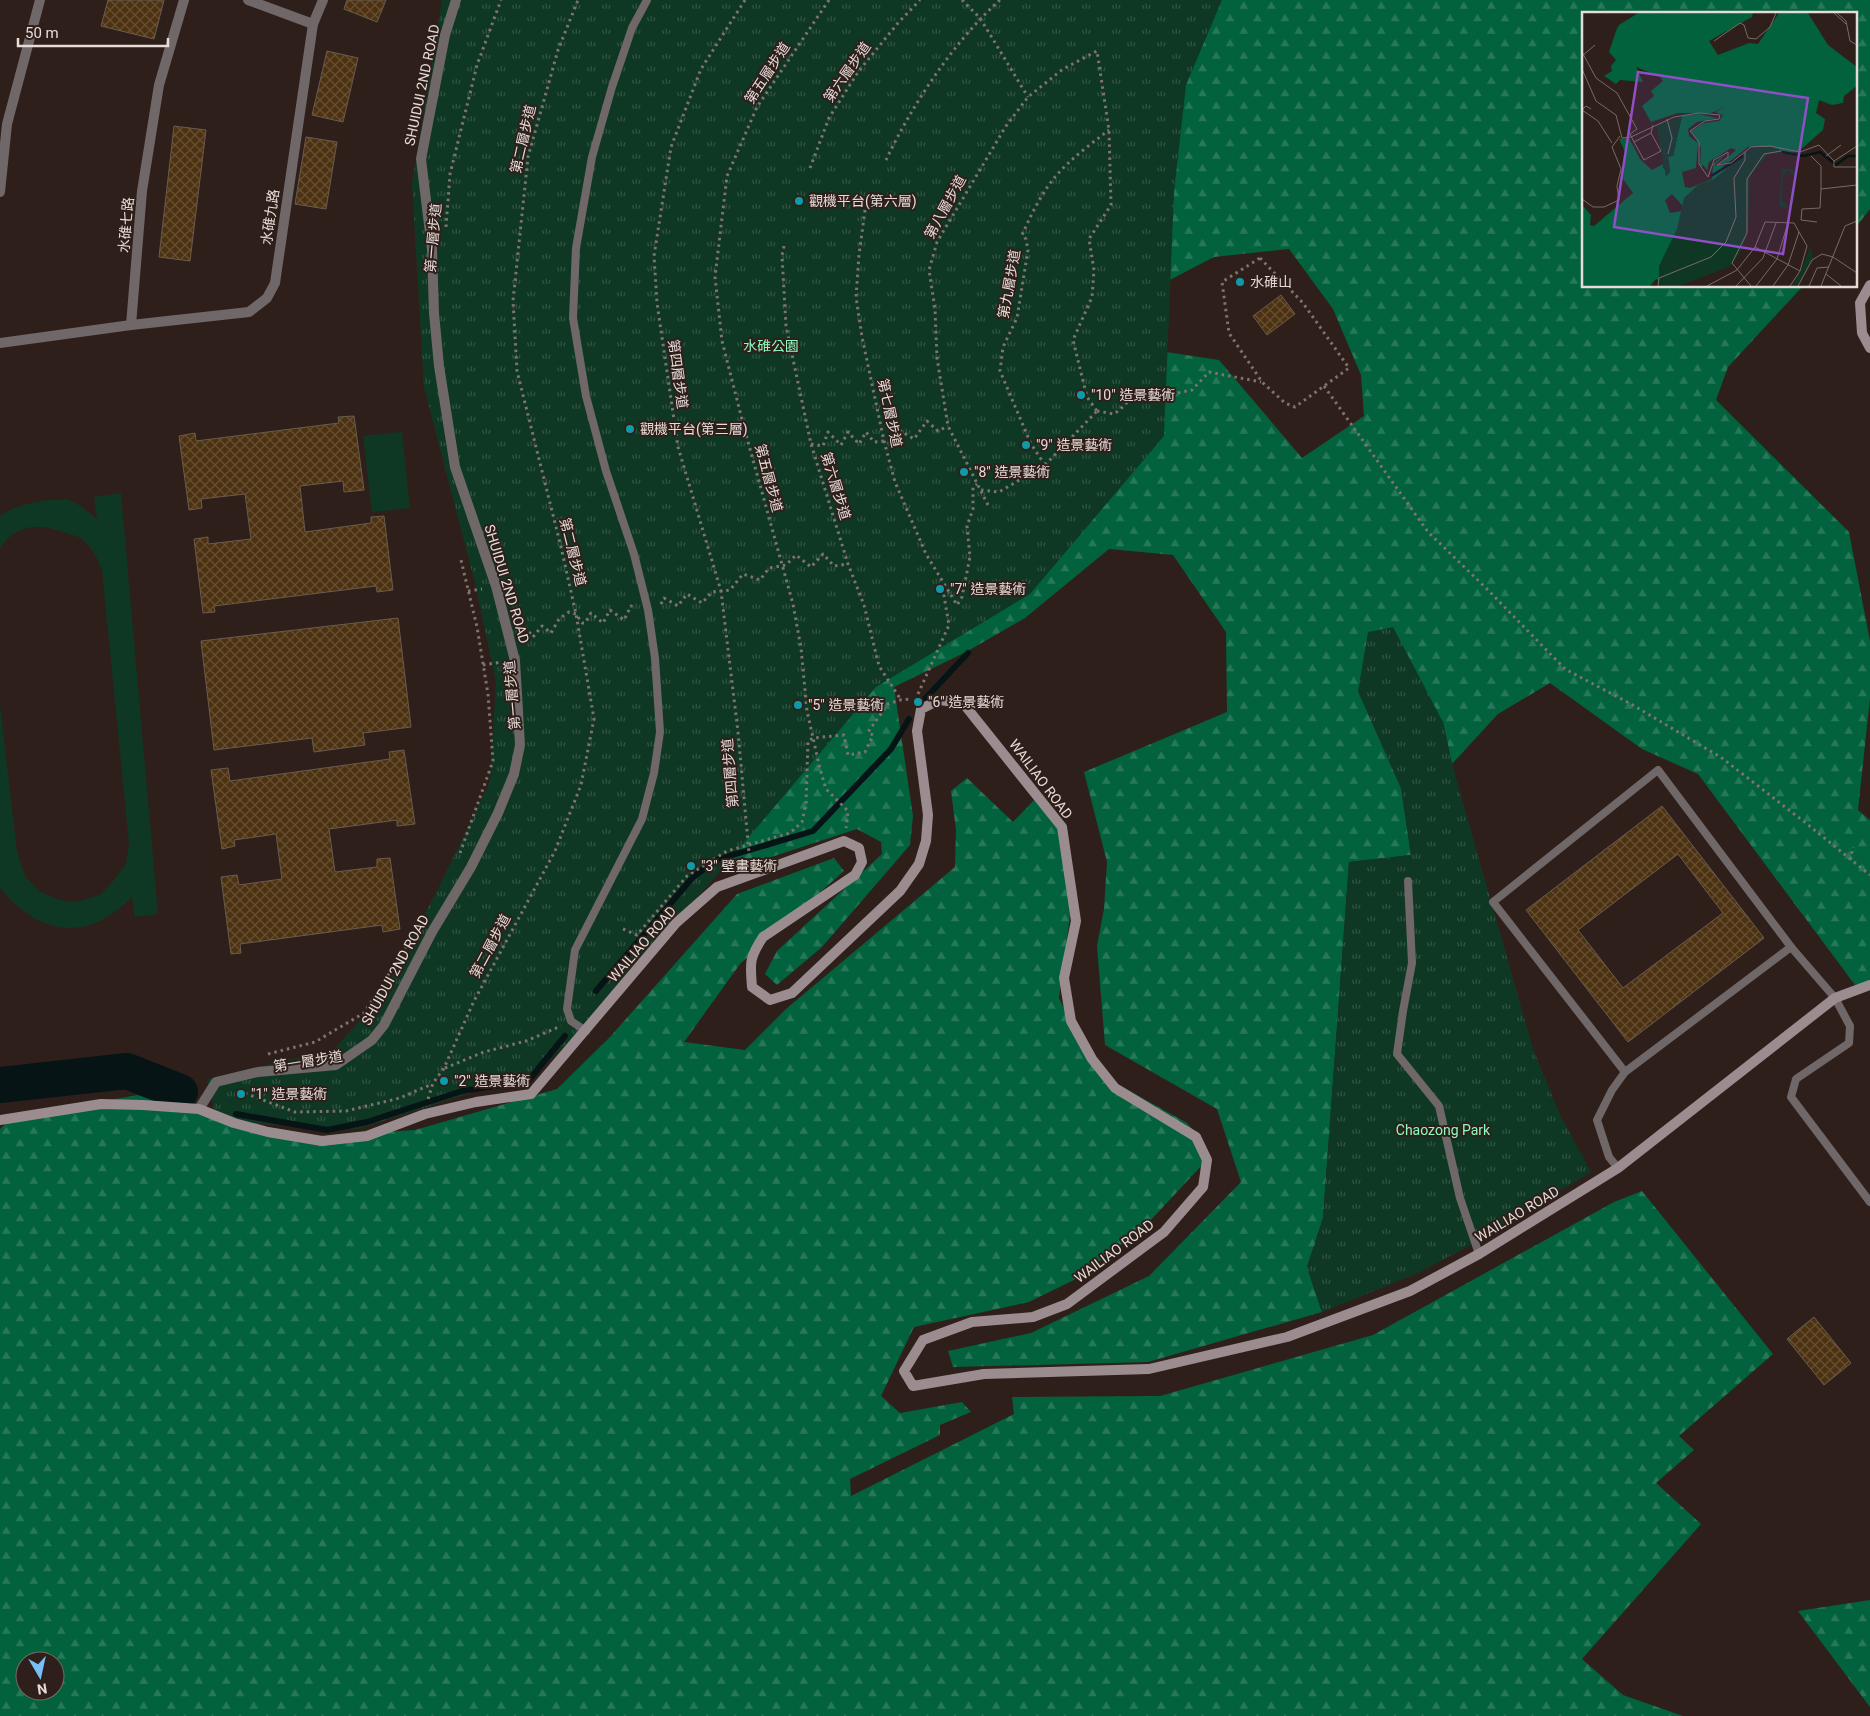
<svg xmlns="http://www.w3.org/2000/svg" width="1870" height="1716" font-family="Roboto,'Noto Sans TC',sans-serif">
<defs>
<pattern id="forest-firs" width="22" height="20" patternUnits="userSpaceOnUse" patternTransform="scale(1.25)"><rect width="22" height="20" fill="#01623d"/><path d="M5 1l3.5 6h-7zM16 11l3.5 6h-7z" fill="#267858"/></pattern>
<pattern id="park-tufts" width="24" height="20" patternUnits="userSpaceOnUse" patternTransform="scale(1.25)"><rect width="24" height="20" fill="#0f3824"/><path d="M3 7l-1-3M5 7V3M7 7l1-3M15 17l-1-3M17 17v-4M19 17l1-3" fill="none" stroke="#325443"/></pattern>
<pattern id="building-cross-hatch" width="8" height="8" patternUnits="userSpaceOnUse" patternTransform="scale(1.25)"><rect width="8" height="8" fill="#4c3211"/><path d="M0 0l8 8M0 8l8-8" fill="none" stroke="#664f33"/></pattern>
</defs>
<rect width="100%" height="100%" fill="#2f1f1a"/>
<!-- green -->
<g fill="#0f3824">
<polygon points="402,432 410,508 372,512 363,436"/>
<path d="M121 493 158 914 135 917 132 897C87 943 40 936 0 888V705L17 852 25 876 39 891 57 899 74 902 83 900 100 895 111 884 126 864 129 843 102 571C98 559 93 549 84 541 80 536 72 535 66 533 40 523 17 523 0 548V516C12 505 55 496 71 501 81 505 89 513 97 519L94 497Z"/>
</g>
<!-- forest -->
<g fill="url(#forest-firs)" fill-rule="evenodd">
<path d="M477 0H1870V209L1856 227V14H1584V286H1803L1728 367 1716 400 1849 532 1870 641V698L1858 810 1870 820V982L1855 985 1698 774 1642 749 1550 683 1498 714 1452 764 1443 722 1358 691 1401 788 1411 855 1349 862 1323 1218 1307 1267 1322 1312 1148 1362 953 1367 948 1351 1031 1333 1149 1276 1241 1182 1217 1109 1105 1045 1097 946 1104 909 1107 862 1084 772 1227 712 1226 632 1173 555 1109 549 1025 618 966 652 894 687 913 816 910 845 822 947 777 985 765 974 777 951 882 854 881 842 857 829 734 869 719 861 534 801ZM1289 249 1333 309 1361 375 1364 416 1302 458 1219 360 1166 352 1162 284 1214 257Z"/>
<path d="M967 778 1013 822 1038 796 1062 827 1069 885 1070 916 1059 998 1096 1072 1187 1123 1202 1140 1203 1164 1149 1222 1080 1277 1029 1302 914 1327 881 1396 900 1413 962 1402 971 1412 940 1425V1435L850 1479 851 1496 1014 1414 1012 1397 1160 1396 1373 1335 1614 1202 1642 1191 1773 1354 1679 1436 1694 1450 1656 1483 1701 1524 1582 1659 1623 1695 1683 1716H0V1129L11 1118 138 1095 298 1138 415 1130 557 1089 610 1037 737 894 834 858 844 871 740 964 684 1042 745 1050 786 1009 955 867 956 830 951 791ZM25 1661H55V1691H25Z"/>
<polygon points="1870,1600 1870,1707 1798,1611"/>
</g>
<!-- park -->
<g fill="url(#park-tufts)">
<polygon points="442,0 1222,0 1186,85 1174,193 1164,436 1030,594 876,687 615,995 539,1071 358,1129 217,1122 207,1079 334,1049 375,1004 435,895 490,782 496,681 475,583 424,387 412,184"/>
<polygon points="1393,627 1443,722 1452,764 1533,1049 1560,1115 1591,1172 1480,1240 1418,1273 1322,1312 1307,1267 1323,1218 1349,862 1411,855 1401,788 1358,691 1368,632"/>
</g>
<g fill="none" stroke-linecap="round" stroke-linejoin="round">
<!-- stream -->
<g stroke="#061416" stroke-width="6">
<polyline points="922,702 968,653"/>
<polyline points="596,991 693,877 716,860 813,831 891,749 909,719"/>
<polyline points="236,1114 327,1130 367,1122 462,1091 528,1081 565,1036"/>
</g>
<!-- river -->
<polyline stroke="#061416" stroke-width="36" points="0,1085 127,1071 180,1092"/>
</g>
<!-- building -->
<g fill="url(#building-cross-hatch)" stroke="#695c4e" fill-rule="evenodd">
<polygon points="108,0 164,0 154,39 101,26"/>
<polygon points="347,0 386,0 377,22 344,9"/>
<polygon points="327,51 358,58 343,122 312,115"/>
<polygon points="174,126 206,130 190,261 159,257"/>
<polygon points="306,137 337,142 326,209 295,204"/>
<polygon points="1281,295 1295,314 1267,335 1253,316"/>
<polygon points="354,416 364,490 344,492 343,481 300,486 305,532 371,523 371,517 384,516 393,590 377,592 376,586 214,606 215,612 203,613 194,539 208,537 208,544 251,539 245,494 201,499 202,508 189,510 179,436 195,433 196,441 339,423 338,417"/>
<polygon points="398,618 411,727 363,733 365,745 314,752 312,738 214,750 201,641"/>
<polygon points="404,750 415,824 397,826 397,820 329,829 335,872 377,867 377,859 390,858 400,929 383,932 382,925 240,944 241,953 231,954 221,877 237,875 239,885 282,879 276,834 234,840 235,846 222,849 211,770 228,768 230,781 390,759 389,752"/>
<path d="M1662 806 1764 938 1628 1042 1526 910ZM1678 854 1723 913 1623 988 1578 930Z"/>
<polygon points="1814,1317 1851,1363 1824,1385 1787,1339"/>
</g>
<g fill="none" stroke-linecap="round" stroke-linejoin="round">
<!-- path -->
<g stroke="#80726e" stroke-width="3" stroke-dasharray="2.5 4" stroke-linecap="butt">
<polyline points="745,0 701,69 671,147 654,256 657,303 678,447 721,591 738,732 749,853"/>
<polyline points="829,0 757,107 727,176 715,277 722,341 745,431 793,604 801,648 807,711 820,769 826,789 848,811 846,828"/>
<polyline points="962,0 980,18 1028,97"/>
<path d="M886 160C912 105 954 41 1000 0"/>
<polyline points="810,168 829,118 858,72 898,23 920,0"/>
<polyline points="865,210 859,255 856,297 862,337 884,441 895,482 926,554 957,605 962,597 970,557 967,526 973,509 973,487 977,484"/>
<polyline points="446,227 450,174 477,65 501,0"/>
<polyline points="784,246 782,256 786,326 811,444 848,564 864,605 879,666 901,700"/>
<polygon points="1260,258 1303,303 1349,368 1295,407 1285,403 1262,382 1229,333 1222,282"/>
<polyline points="1324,386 1428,532 1485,587 1565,669 1631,704 1722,758 1807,824 1870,875"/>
<path d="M1097 411 1114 414C1123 408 1129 399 1138 393L1147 398 1154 389 1163 396 1192 390 1209 372 1261 382"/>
<polyline points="811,444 823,446 828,432 841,445 848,432 859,444 866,432 874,442 884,441 892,443 899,430 914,439 927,421 938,431 948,426"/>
<path d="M1045 465 1031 444 1000 371 1003 347 1017 318 1028 250 1026 239 1022 235C1031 215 1041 194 1055 177 1070 159 1091 144 1109 130"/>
<polyline points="981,490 999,492 1045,465 1097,411"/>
<polyline points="988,505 948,426 937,358 935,309 929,270 937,242 1006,126 1028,97 1063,69 1097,51 1109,130 1111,205 1089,239 1094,270 1092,297 1073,340 1087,397 1097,411"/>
<polyline points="468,591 482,589"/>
<polyline points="661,604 664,598 678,606 687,594 702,603 712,592 730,590 743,574 760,580 769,568 786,565 796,555 811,567 823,554 834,566 848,564"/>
<polyline points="522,629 524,625 533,637 542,626 551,633 559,619 569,612 576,614 582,623 585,623 591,613 603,623 610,610 624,620 631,606 632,607"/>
<polyline points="483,665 502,662"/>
<polyline points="918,694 949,625 944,596 949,592"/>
<polyline points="460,853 493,761 488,694 477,627 461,560"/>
<polyline points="1850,860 1853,847"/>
<polyline points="623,929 637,935 687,876 727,851 790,833 802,822 806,803 808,741 813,738 844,735 848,755 865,752 873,735 868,732 888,704 900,700 911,699"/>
<polyline points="268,1054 315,1042 364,1013 406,947"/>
<polyline points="445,1068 484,1052 526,1041 561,1026"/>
<polyline points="239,1091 295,1112 346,1111 400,1098 432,1084"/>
<polyline points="428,1099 433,1083 444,1068 474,1001 555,851 581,785 594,719 576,614 561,547 517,371 513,301 528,157 558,50 578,0"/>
</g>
<!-- lane -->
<g stroke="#706769" stroke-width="8">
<polyline points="1408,881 1412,963 1403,1011 1397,1054 1439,1106 1460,1198 1479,1254"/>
<polyline points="1791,947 1835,998 1850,1026 1849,1043 1796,1079 1791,1097 1870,1202"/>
<polyline points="586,1031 571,1021 567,1009 575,950 642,819 654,773 660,732 655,658 648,610 634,554 606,471 586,396 573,318 576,248 592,157 612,87 632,28 647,0"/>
<polyline points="1618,1168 1609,1157 1597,1120 1612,1090 1625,1072 1791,947 1658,770 1493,902 1625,1072"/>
</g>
<!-- street -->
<g stroke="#706769" stroke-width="10">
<polyline points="248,0 313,24"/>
<polyline points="0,192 7,124 40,0"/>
<polyline points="131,325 142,191 159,85 184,0"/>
<polyline points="0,343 131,325 249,312 267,298 275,283 313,24 323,0"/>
<polyline points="199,1109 216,1082 258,1072 336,1065 372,1040 384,1025 432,932 471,867 498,813 514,774 520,745 515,661 496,586 455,467 439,366 434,313 432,249 421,159 445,35 456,0"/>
</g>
<!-- secondary -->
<g stroke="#9b8c90" stroke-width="10">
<polyline points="1870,285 1860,303 1862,333 1870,348"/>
<path d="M0 1120 101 1104 143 1105 199 1109 234 1123 268 1132 322 1141 367 1136 425 1114 476 1102 531 1094 676 923 717 887 844 841 859 848 862 862 855 875 763 937C749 958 750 963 752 987L770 1000 792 993 900 891 919 864 926 841 928 815 917 731 921 709 939 700 963 703 1062 827 1076 921 1064 978 1071 1021 1092 1059 1115 1088 1196 1137 1207 1160 1203 1187 1164 1232 1067 1304 1033 1317 972 1322 923 1340 904 1371 913 1386 984 1374 1149 1369 1287 1337 1410 1291 1479 1254 1618 1168 1835 998 1870 985"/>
</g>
</g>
<!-- markers -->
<g fill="#0f9aa8" stroke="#2f1f1a" stroke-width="2">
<circle cx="799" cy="201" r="5"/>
<circle cx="1240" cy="282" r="5"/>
<circle cx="1081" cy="395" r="5"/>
<circle cx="630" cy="429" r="5"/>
<circle cx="1026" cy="445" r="5"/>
<circle cx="964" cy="472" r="5"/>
<circle cx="940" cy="589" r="5"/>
<circle cx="918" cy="702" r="5"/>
<circle cx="798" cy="705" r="5"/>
<circle cx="691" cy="866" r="5"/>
<circle cx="444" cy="1081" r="5"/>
<circle cx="241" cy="1094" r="5"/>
</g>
<g text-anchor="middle" stroke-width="4" stroke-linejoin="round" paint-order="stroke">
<!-- street labels -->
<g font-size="14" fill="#e6dbd7" stroke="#2f1f1a">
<text transform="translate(847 72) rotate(-55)" y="5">第六層步道</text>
<text transform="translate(767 73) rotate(-57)" y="5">第五層步道</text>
<text transform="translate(422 85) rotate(-78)" y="5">SHUIDUI 2ND ROAD</text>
<text transform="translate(523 139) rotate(-77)" y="5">第二層步道</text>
<text transform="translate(945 207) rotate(-61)" y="5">第八層步道</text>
<text transform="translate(270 217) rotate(-82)" y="5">水碓九路</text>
<text transform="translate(126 225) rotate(-85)" y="5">水碓七路</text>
<text transform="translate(433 238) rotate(-85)" y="5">第一層步道</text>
<text transform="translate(1009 284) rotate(-80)" y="5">第九層步道</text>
<text transform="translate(678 374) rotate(82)" y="5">第四層步道</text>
<text transform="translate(890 413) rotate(78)" y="5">第七層步道</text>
<text transform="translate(769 478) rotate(75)" y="5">第五層步道</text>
<text transform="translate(836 486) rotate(73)" y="5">第六層步道</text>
<text transform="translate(573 552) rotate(76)" y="5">第二層步道</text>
<text transform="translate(507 584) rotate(73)" y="5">SHUIDUI 2ND ROAD</text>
<text transform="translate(512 695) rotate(-95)" y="5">第一層步道</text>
<text transform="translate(730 773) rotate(-95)" y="5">第四層步道</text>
<text transform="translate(1041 779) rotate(53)" y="5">WAILIAO ROAD</text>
<text transform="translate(642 944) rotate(-49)" y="5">WAILIAO ROAD</text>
<text transform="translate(490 946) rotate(-62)" y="5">第二層步道</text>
<text transform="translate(395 970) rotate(-61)" y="5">SHUIDUI 2ND ROAD</text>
<text transform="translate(308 1061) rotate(-9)" y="5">第一層步道</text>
<text transform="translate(1517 1214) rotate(-31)" y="5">WAILIAO ROAD</text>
<text transform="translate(1114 1251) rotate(-37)" y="5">WAILIAO ROAD</text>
</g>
<!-- poi labels -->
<g font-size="14" fill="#e6dbd7" stroke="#2f1f1a" text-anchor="start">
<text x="809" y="206">觀機平台(第六層)</text>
<text x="1250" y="287">水碓山</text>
<text x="1091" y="400">"10" 造景藝術</text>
<text x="640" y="434">觀機平台(第三層)</text>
<text x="1036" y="450">"9" 造景藝術</text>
<text x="974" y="477">"8" 造景藝術</text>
<text x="950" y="594">"7" 造景藝術</text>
<text x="928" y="707">"6" 造景藝術</text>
<text x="808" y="710">"5" 造景藝術</text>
<text x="701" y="871">"3" 壁畫藝術</text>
<text x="454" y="1086">"2" 造景藝術</text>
<text x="251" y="1099">"1" 造景藝術</text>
</g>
<!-- park labels -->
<g font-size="14" fill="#8dfac0" stroke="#2f1f1a">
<text x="771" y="351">水碓公園</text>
<text x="1443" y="1135">Chaozong Park</text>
</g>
</g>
<!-- overview -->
<g transform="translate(1582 12)">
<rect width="275" height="275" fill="#2f1f1a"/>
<path d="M200 157H210L214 161 212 191 205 196 197 195ZM207 159 212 164 211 189 206 194 200 189 201 164Z" fill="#0f3824" fill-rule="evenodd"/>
<path d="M56 1H171L170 5 127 29 136 43 167 31 176 32 197 1H226L246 33 275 55V74L262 84 261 91 250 93 237 88 234 101 243 107 241 118 216 140 204 141 190 135H166L147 150 138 152 154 138 149 136 127 150 125 158 121 153 118 155 119 136 109 119 122 111 137 109 141 103 133 100 145 94 129 101H96L69 110 60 94 72 84 69 79 81 69 78 65 54 55 61 70 38 68 34 72 22 64 30 59 29 54 34 48 27 40 34 19 37 13ZM117 102 135 106 115 110 106 117 107 124 116 131 114 156 100 160 103 175 108 176 130 167 131 152 145 141 133 153 148 154 183 141 84 270 74 267 68 274H0V193L9 203 8 213 12 214 51 181 41 167 44 142 37 127 47 126 58 147 70 158 81 152V156L88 160 86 144H91L100 104ZM90 182 100 193V199L88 201 83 188Z" fill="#01623d" fill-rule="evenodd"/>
<path d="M100 104 91 144 86 145 88 160 84 165 74 113ZM185 135 197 137 198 141 186 142 168 164 166 219 160 237 149 254 97 274H77V254L95 217 102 186 116 173 132 167 168 137ZM228 235 231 245 217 271 209 274 219 260Z" fill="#0f3824"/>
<path fill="none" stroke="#061416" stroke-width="2.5" d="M200 140 221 144 238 140 254 153 266 144H275M129 164 161 144"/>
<path fill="none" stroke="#786a66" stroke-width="1" d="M252 1 264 12M255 1 264 9 268 29 275 33M132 29 158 11 162 13 166 26 174 27 188 15 194 1M0 40 14 66 35 81 55 117 48 122 52 130M0 44 13 33M0 57 14 89 34 103 40 126 49 125 92 105 117 101 138 103 137 107 123 109 108 119 117 130V152L126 165 132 148 146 140V145L135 153 149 151 169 135 188 134 218 140 237 133 252 149 275 134M275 88V114M9 97 4 94 0 98 16 109 30 131M85 107 90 126 86 142M69 121 79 139 62 148 52 130 69 121 71 113M229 144 239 154V177M244 144 259 133M252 149V155H275M0 187 11 195H22L37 188 35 174 39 157 30 135 38 124M235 210 219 208 220 197 238 196 239 177 275 173M173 235 218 259M244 262 259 274M76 274 77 266 129 245 144 230 154 205 152 166 163 148V140M125 274 155 258 173 235 183 210 212 211 225 234 218 259 208 274M154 274 181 246 194 211M169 274 150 251 165 221V167L182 142 199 139M174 274 195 247 206 211M191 274 206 253 217 220M216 274 230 248 240 242 251 245 275 261M227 274 235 256 247 255M239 274 263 214 275 209"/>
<path fill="#904fc4" fill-opacity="0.15" stroke="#904fc4" stroke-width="2.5" d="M56 60 226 86 201 242 32 215Z"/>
<rect width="275" height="275" fill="none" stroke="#e6dbd7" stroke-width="2.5"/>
</g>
<!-- north arrow -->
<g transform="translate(40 1676) rotate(171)"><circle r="24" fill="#2f1f1a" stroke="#786a66"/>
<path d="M0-4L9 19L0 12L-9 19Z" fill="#78bff7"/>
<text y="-8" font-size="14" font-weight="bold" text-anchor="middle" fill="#e6dbd7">N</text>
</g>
<!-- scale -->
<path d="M18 38v8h150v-8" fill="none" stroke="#e6dbd7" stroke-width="2.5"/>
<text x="25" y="38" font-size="15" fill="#e6dbd7" stroke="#2f1f1a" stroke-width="4" paint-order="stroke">50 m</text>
</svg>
